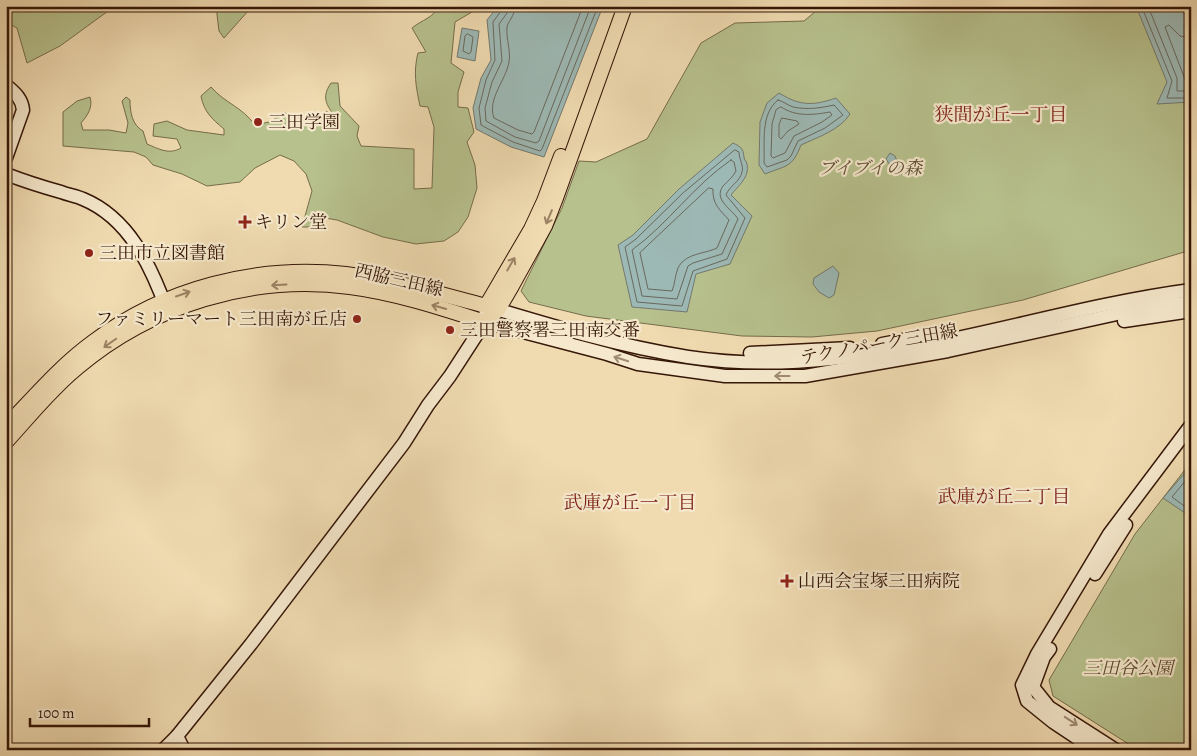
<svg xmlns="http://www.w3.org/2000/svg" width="1197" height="756" font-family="Alegreya,'Noto Serif JP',serif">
<rect width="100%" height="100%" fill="#f0dbb1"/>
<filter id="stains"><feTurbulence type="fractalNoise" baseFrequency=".004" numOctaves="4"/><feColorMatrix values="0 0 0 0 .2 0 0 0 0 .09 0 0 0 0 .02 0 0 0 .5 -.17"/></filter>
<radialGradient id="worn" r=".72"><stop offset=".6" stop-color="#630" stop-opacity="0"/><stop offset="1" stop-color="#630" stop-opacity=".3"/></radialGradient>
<!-- green -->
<g fill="#b7c18d" stroke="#766c4a">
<polygon points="9,6 115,6 60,46 27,63 17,28 6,22"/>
<polygon points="216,6 249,6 249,10 224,38 219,31"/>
<path d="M439 6H482L455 22 451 63 464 72 458 92V107L468 108 474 132 467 142 475 165 477 188 468 217 458 232 444 241 416 244 383 237 337 220 325 218 315 227H302L312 191 306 174 294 161 280 155 255 168 240 182 207 186 182 174 153 165 146 157 134 152 63 146V112L77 101 90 97C93 107 88 115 81 123L83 130H109L126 133 128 123 122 101 126 97 130 100C130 112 132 125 143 131L147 144C159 149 169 155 181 148L177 139 153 136 154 124 167 121 187 130 224 135V129C212 119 204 112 201 96L211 87C226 104 241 106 255 125L269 122 285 113 313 123 327 111 330 122 337 120C328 106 320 99 331 83H338L340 106 359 126 357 136 361 146 414 149V189L432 188 434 127 428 107 420 106C416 87 413 72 418 53L426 52 412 28C423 19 432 19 439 6Z"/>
<polygon points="822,6 1191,6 1191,250 1023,300 877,331 812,337 742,336 586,316 529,302 521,291 562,208 579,161 596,162 647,139 701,43 735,23 804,21"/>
<polygon points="1191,462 1191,750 1138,750 1053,696 1049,680 1135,534"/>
</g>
<!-- water -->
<g fill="#9db9b5" stroke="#73786f">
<polygon points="498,6 603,6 544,157 511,147 476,129 473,108 481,78 491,60 487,20"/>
<polygon points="1118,6 1177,6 1191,21 1191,102 1157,104 1167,82 1138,11 1118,9"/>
<polygon points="462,28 479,31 475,61 457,57"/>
<path d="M779 93C800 106 813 106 836 98L850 114C840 130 818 137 801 145 792 168 787 165 765 174L759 165 760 122 767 103Z"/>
<path d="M733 143C741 147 743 148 744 157 745 164 745 157 747 164 750 177 738 186 731 195L752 216 730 264 696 274 687 312 632 307 618 245 633 235 679 189Z"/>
<polygon points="890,153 895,156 898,164 906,172 899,175 895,173 886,159"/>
<polygon points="833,266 839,273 834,295 829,298 819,292 813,284 814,278"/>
<polygon points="1191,466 1191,517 1163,498"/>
</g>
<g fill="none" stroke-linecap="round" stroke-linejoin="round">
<!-- shore -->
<g stroke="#69685e" stroke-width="1">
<polyline points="502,6 501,11 493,22 495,60 486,80 479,108 481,125 513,142 540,151 542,149 598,6"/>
<polyline points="508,6 507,13 499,24 502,61 492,82 485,108 486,121 515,137 536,143 539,141 591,6"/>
<path d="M515 6C515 16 508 21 507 27 506 39 511 51 509 62 506 80 487 99 494 118L518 130 532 134 534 132 583 6"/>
<polyline points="1138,6 1143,10 1172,81 1167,98 1191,98"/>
<polyline points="1148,6 1177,78 1177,91 1191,91"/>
<polygon points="468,34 473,37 471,52 469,54 463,51 465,36"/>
<polyline points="1191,38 1180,36 1169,25 1165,27 1186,82 1191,84"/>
<path d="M778 100C783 101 787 105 793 107 807 110 821 108 834 105L843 115 825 128 798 141 791 156 787 160 767 167 764 163C765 143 760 114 778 100Z"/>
<path d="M781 107C796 117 813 115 830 112L832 115 822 122 794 136 785 153 773 158 771 156 772 124 776 110Z"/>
<polygon points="782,118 797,121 799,124 788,131 781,139 779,137 779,125"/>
<path d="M735 150 739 152C739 159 744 166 742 172 740 182 729 186 726 195L745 218 727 259 693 271 682 306 637 302 625 247 636 239 683 193Z"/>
<path d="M731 160 734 162 736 171C733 177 728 181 723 186 713 200 732 209 738 219L722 254 693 263 688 266 677 299 642 296 632 250C668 224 694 185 731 160Z"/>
<path d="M709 188 713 189C712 204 720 210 729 220L717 248C705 254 685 253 678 268 675 275 675 284 672 291L648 289 640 253Z"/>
<polyline points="1191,474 1172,497 1191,511"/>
</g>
<defs>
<g id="secondary">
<path d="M6 85C14 92 22 98 23 110L6 158"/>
<path d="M6 174C24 181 43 187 61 192 69 195 76 196 83 199 129 218 151 266 167 310"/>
<polyline points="1124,321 1191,311"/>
<polyline points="485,322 607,354 638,364 725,376 805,376 948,351 1149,307 1191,302"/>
<polyline points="882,344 944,332"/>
<polyline points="750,353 850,348"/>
<polyline points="1095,574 1126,525"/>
<polyline points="1050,649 1044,657 1033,687 1049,707 1116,750"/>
<polyline points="177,736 184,750"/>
<path d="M163 750 177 736 251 644 404 443 428 405 450 376 485 322 486 306C552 326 619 346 688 357 734 364 784 364 831 359 953 347 1070 306 1191 290"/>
<polyline points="1095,750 1053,722 1027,701 1022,685 1037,654 1109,534 1191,425"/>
</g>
<g id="primary">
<path d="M6 426C34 397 60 366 93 342 164 288 258 264 346 274 394 280 440 294 486 306L531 229 544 201 561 156"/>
<path d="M6 442C29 417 51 389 77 368 151 305 253 274 350 287 396 293 441 308 485 322L498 310 512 286 545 226 556 198 625 6"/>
</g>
</defs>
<!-- secondary casing -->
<use href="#secondary" stroke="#351607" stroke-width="15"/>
<!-- primary casing -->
<use href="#primary" stroke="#351607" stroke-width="16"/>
<!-- secondary -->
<use href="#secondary" stroke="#f5e8cc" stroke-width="12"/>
<!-- primary -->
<use href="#primary" stroke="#f0dbb1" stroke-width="14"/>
</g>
<!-- one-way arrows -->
<defs><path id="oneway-shaft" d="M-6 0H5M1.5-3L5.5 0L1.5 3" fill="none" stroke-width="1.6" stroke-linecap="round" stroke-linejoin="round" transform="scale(1.25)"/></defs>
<g stroke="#9c8264">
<use href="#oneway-shaft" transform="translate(549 217) rotate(113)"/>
<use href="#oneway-shaft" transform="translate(511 264) rotate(-60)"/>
<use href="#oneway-shaft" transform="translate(279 285) rotate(177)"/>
<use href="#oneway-shaft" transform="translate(183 294) rotate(-19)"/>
<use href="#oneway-shaft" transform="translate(439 307) rotate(-164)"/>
<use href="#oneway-shaft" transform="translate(110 343) rotate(145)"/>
</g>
<g stroke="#9f8a73">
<use href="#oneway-shaft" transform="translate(621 359) rotate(-162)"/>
<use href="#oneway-shaft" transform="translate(782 376) rotate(-180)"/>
<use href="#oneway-shaft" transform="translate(1071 721) rotate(33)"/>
</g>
<!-- markers -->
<g fill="#8f2418" stroke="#f5e8cc" stroke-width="2">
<circle cx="258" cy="122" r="5"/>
<path d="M242.5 214.5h5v5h5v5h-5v5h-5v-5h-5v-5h5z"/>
<circle cx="89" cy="253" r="5"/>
<circle cx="357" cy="319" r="5"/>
<circle cx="450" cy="330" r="5"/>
<path d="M784.5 573.5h5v5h5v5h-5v5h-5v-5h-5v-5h5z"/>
</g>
<g text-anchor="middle" stroke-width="4.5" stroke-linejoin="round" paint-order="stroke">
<!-- poi labels -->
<g font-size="18" fill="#351607" stroke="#f5e8cc" text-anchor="start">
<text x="268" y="128">三田学園</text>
<text x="255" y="228">キリン堂</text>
<text x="99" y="259">三田市立図書館</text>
<text x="347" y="325" text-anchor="end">ファミリーマート三田南が丘店</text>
<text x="460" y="336">三田警察署三田南交番</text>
<text x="798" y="587">山西会宝塚三田病院</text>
</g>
<!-- park labels -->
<g font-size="18" font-style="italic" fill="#5c492f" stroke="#f5e8cc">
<text x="870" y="174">ブイブイの森</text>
<text x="1128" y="674">三田谷公園</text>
</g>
<!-- street labels -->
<g font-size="18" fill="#351607" stroke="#f5e8cc">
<text transform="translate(399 280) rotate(13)" y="6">西脇三田線</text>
<text transform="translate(879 344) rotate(-10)" y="6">テクノパーク三田線</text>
</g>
<!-- neighbourhood labels -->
<g font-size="19" fill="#7a1f14" stroke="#f5e8cc">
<text x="1001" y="121">狭間が丘一丁目</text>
<text x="1004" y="503">武庫が丘二丁目</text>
<text x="630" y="509">武庫が丘一丁目</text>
</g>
</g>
<!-- margin -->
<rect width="1197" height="756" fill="none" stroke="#f0dbb1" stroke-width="25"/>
<rect x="8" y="8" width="1182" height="741" fill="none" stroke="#351607" stroke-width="2.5"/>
<rect x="12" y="12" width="1172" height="731" fill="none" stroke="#351607"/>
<!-- scale -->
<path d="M30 718v8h119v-8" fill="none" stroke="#351607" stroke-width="2.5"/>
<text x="38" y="718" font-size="15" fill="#351607" stroke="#f5e8cc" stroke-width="4" paint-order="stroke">100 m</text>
<rect width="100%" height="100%" filter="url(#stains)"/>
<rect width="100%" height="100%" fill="url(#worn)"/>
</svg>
